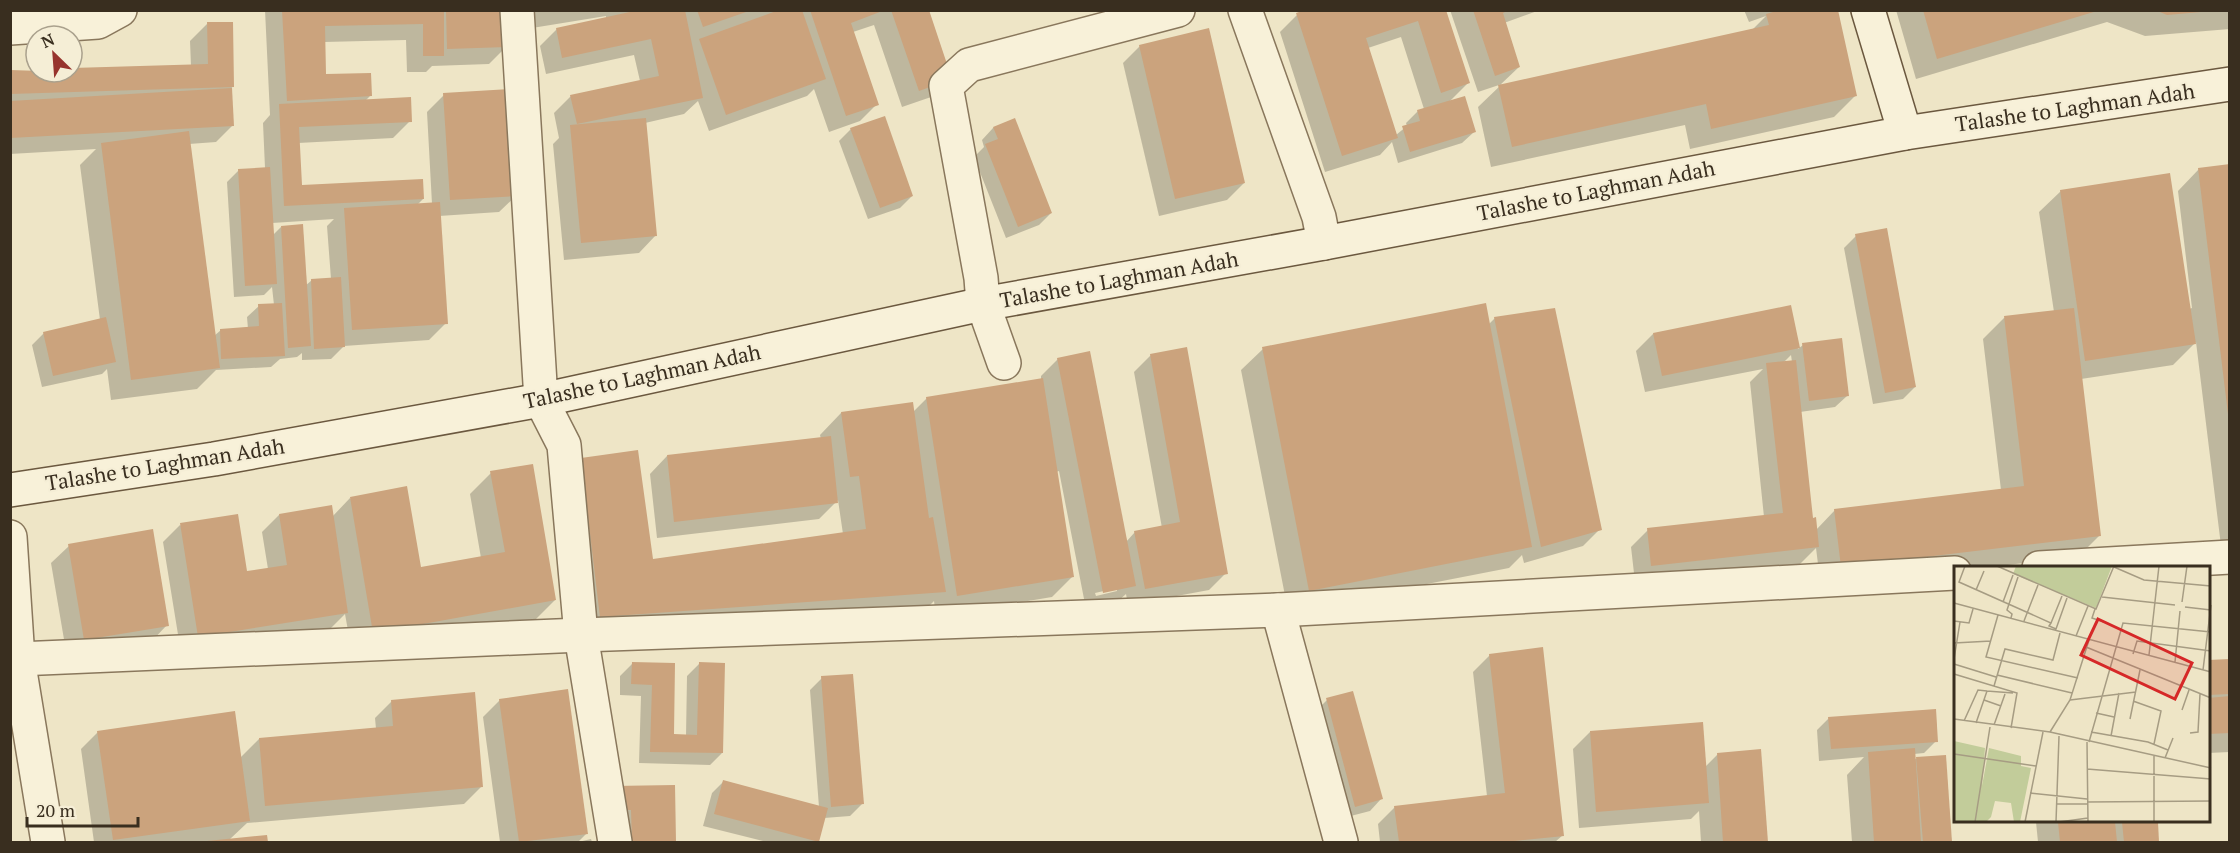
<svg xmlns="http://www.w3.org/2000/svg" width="2240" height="853" font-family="'PT Serif',serif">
<rect width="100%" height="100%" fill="#eee5c6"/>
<!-- shadow -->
<g fill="#0003" fill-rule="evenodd">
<path d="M265 10H505L506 47 489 64 432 66 426 72H407L406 40 324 42V76L370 96 365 101 410 121 393 138 298 143 301 187 423 199 417 205 432 204 427 112 444 95 517 195 499 212 439 216 446 323 429 340 344 346 331 359 302 360V353L297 357 280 359 271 367 216 370 197 389 111 400 107 369 102 374 42 387 32 345 44 333 100 320 80 165 96 149 10 154V72H72V70L191 66 190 41 207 24 233 86 231 89 233 125 216 142 189 144 214 336 221 330 248 329 247 317 259 306 274 305 272 287 264 295 234 297 227 182 239 170 265 168 263 123 270 115ZM334 219 327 226 331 279 312 280 305 286 281 227 273 235 272 223Z"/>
<polygon points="532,10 800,10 801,13 804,10 927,10 934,96 902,107 874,25 853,32 877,104 860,121 829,132 814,89 807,96 709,131 698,101 684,114 645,123 656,235 639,253 564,260 553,144 559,138 554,113 571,96 640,81 634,55 546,74 540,46 557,29 606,19 606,16 532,28"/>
<path d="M1445 10 1468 83 1449 102 1474 132 1462 143 1398 163 1392 142 1380 155 1325 172 1280 32 1297 15ZM1401 37 1424 109 1418 111 1406 123 1407 126 1396 135 1368 48Z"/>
<polygon points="1450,10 1540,10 1504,23 1519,67 1499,86 1751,31 1766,16 1749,22 1744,10 1785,10 1855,96 1834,117 1690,149 1685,125 1491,167 1478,107 1502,84 1478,92"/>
<polygon points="1896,10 2230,10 2230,29 2145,36 2107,22 1916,79"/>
<polygon points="1140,46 1244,183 1227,200 1159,216 1123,63"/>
<polygon points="1014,120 1051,213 1039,225 1006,238 974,157 984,147 982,140 993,128"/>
<polygon points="851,129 912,196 900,208 868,219 839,141"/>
<path d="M2230 166V553L2222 554 2196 342 2173 365 2081 379 2100 535 2079 556 1983 568H1955L1821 588 1816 548 1800 564 1635 582 1631 547 1648 530 1764 517 1750 382 1763 369 1645 392 1636 351 1653 334 1790 307 1798 349 1803 345 1847 396 1835 407 1800 412 1811 519 1816 530 1835 510 2001 490 1983 339 2004 318 2054 312 2039 212 2061 191 2189 309 2192 308 2178 191 2199 169ZM1791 355 1792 362 1783 363Z"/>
<polygon points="1856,236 1915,387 1903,399 1873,404 1844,248"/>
<polygon points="1495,318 1600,529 1583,546 1524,563 1522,555 1509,568 1288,611 1241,370 1263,349 1488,325"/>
<path d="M1151 355 1226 573 1209 590 1128 605 1126 594 1117 602 1086 609 1059 471 1056 472 1073 576 1052 597 936 616 934 601 923 612 579 638 582 459 652 561 843 534 838 500 819 519 657 538 650 474 667 456 821 439 820 435 841 413 913 412 927 398 1041 380V376L1058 359 1126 542 1135 532 1162 528 1134 372ZM1117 588V591L1096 596 1095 593Z"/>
<polygon points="491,473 555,600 534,621 352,653 345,614 329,630 181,653 163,542 180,525 246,573 268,569 262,532 279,515 332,517 350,498 420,569 481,558 470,494"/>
<polygon points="69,546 167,625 150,643 67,657 51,563"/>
<polygon points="1490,655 1563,835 1555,842 1380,842 1378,824 1395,807 1487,796 1473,672"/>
<polygon points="2230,660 2230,752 2208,753 2208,662"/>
<polygon points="632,664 674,664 673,736 686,736 687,676 699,664 722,753 710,765 639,763 641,696 620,695 620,676"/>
<polygon points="822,678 862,804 850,816 824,818 816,842 767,842 703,826 712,793 724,781 819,807 810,690"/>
<polygon points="500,700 587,833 578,842 591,839 592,842 500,842 483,717"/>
<polygon points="1327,700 1381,799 1370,811 1343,818 1315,712"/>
<polygon points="392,701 481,787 464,804 247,823 229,840 266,837 266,842 94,842 81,749 98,732 240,758 259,739 376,729 375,718"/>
<polygon points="1829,718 1936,741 1924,753 1914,754 1914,759 1944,757 1951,842 1852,842 1847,775 1864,757 1819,761 1817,730"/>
<polygon points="1590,732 1705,767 1717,755 1760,751 1766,842 1701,842 1699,811 1691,819 1579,828 1573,749"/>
<polygon points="673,786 675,842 620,842 603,821"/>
<polygon points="2036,822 2156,822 2158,842 2038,842"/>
</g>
<!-- building -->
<g fill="#cba37d">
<polygon points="282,10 444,10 444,56 423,56 423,24 325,26 326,74 371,73 372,96 287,101"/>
<polygon points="446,10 506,10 507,47 447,49"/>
<polygon points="639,10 685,10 703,98 577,124 570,95 659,76 651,39 562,58 556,28"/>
<polygon points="697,10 749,10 749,11 703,27"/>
<polygon points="779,10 802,10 826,79 726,115 699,39"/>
<polygon points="810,10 885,10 851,23 879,105 846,116"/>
<polygon points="891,10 929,10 952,79 919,91"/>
<polygon points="1305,10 1446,10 1470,83 1441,93 1418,21 1366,38 1398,138 1342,156 1296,13"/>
<polygon points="1473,10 1509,10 1503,13 1520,67 1495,76"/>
<polygon points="1780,10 1838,10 1857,96 1711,129 1706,104 1512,147 1498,85 1769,25 1766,14"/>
<polygon points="1923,10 2096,10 2097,11 1937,59"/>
<polygon points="2155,10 2201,10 2201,12 2167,15"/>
<polygon points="207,22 233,22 234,87 10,94 10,70 72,72 72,68 208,64"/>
<polygon points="1209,28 1245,183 1175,199 1139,45"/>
<polygon points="232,88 234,126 10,138 10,101"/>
<polygon points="512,89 518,196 450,200 443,93"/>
<polygon points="1465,96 1476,132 1410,152 1402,126 1420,121 1417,110"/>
<polygon points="411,97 412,122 299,127 302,185 423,179 424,199 284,206 279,104"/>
<polygon points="885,116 913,196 880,208 850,128"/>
<polygon points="646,118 657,236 581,243 570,125"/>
<polygon points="1015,118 1052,213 1018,227 985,144 998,139 993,127"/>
<polygon points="189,131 220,368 131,380 101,143"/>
<polygon points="2230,164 2230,414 2228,414 2198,168"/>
<polygon points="270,167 277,284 245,286 238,169"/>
<polygon points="2170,173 2196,344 2085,361 2060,190"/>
<polygon points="440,202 448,324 352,330 344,208"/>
<polygon points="303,224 311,346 288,348 281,226"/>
<polygon points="1887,228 1916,387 1885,393 1855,234"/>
<polygon points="341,277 345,347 314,349 311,279"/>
<polygon points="282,303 285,356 221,359 220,329 259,326 258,304"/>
<polygon points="1486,303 1532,547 1309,591 1262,347"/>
<polygon points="1791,305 1800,348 1662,376 1653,333"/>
<polygon points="1555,308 1602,530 1541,547 1494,317"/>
<polygon points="2074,308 2101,536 1841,567 1834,509 2024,486 2004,316"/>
<polygon points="106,317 116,362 53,376 43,332"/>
<polygon points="1842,338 1849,396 1809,401 1802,343"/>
<polygon points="1187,347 1228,574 1145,589 1134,531 1180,522 1150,354"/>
<polygon points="1090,351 1136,586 1103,593 1057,358"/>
<polygon points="1796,360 1813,518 1816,517 1819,547 1651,566 1647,528 1783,513 1766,363"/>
<polygon points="1043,378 1074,577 957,596 926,397"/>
<polygon points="913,402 929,518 933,517 946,592 600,617 581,458 638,450 653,559 866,529 859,476 850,477 841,412"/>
<polygon points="831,436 838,503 674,522 667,455"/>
<polygon points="533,464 556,600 373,633 350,497 407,486 421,567 505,552 490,471"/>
<polygon points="332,505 348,613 198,637 180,523 238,514 247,571 287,565 279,514"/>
<polygon points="153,529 169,626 84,640 68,544"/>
<polygon points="1543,647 1564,836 1505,842 1399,842 1394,806 1505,793 1489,654"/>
<polygon points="2230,659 2230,694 2208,695 2208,660"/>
<polygon points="632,662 675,663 674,734 697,735 699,662 725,663 723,753 650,752 652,685 631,684"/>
<polygon points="853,674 864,804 831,807 821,676"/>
<polygon points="568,689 588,834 519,842 499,699"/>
<polygon points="1353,691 1383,799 1355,807 1326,698"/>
<polygon points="475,692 483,787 265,806 259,738 393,726 391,700"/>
<polygon points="2230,696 2230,733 2208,734 2208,698"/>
<polygon points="1936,709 1938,742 1831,749 1828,717"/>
<polygon points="235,711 250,821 113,840 97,731"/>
<polygon points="1703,722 1709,803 1596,812 1590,731"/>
<polygon points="1915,748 1921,842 1874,842 1868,752"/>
<polygon points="1761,749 1768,842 1723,842 1717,753"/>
<polygon points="1946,755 1952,842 1923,842 1916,757"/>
<polygon points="723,780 828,808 819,842 714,814"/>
<polygon points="675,785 676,842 632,842 631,810 614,810 613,786"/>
<polygon points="2058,822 2115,822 2117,842 2060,842"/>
<polygon points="2122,822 2158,822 2159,842 2124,842"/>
<polygon points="267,835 268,842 207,842 207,841"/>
</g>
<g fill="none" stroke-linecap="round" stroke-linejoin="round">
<defs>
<g id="minor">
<polyline points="517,10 541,400 564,445 581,635 615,842"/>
<polyline points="1245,10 1319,217 1324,243"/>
<polyline points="10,28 98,22 120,10"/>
<polyline points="1004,363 983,304 981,278 946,86 969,65 1178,10"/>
<polyline points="10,537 18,659 48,842"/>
<polyline points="2039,568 2230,557"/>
<polyline points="1278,610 1341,842"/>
<polyline points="18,659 581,635 1278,610 1955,573"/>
</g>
<g id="secondary">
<polyline points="1868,10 1905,133"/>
<polyline points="10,490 214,459 541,400 983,304 1324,243 1905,133 2230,84"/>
</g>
</defs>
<!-- minor casing -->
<use href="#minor" stroke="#89775c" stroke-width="36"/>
<!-- secondary casing -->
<use href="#secondary" stroke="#6b583f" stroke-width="36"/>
<!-- minor -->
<use href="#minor" stroke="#f8f1d9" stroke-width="33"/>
<!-- secondary -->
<use href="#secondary" stroke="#f8f1d9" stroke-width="33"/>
</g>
<g text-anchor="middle" stroke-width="4.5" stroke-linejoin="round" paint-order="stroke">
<!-- street labels -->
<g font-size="21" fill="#392e1f" stroke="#f5eed6">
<text transform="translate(2075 108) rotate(-8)" y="7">Talashe to Laghman Adah</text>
<text transform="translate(1596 191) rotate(-11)" y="7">Talashe to Laghman Adah</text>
<text transform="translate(1119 280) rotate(-10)" y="7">Talashe to Laghman Adah</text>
<text transform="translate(642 377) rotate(-12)" y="7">Talashe to Laghman Adah</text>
<text transform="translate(165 465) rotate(-9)" y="7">Talashe to Laghman Adah</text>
</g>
</g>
<!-- overview -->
<g transform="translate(1954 566)">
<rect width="256" height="256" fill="#eee5c6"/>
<path d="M62 0H158L142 42 59 8ZM0 175 31 182 28 220 35 182 67 190V200L77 202 66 256H60L57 237 41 235 37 251 32 256H0Z" fill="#c2cc9a"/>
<path fill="none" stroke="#a69c83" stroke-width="1.5" d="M11 0 5 16 97 57 95 60 102 63 113 32M43 0 142 43 160 0M160 1 190 14 257 20M22 24 30 5M148 31 221 39M49 36 59 9M228 36 233 0M0 37 257 106M231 41 257 44M141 43 138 52 150 56M44 49 32 91 124 112M57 52 58 48 53 44 64 11M0 55 15 57 19 43M70 55 84 19M97 57 108 30M122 70 134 40M0 77 37 75M132 81 257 132M179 88 183 75 257 85M195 89 205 0M0 93 6 56M221 96 226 45M0 98 42 111M249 104 257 39M0 108 63 127 57 162M43 109 118 127M40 120 51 83 99 94 106 67M30 134 47 140M116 134 182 126M179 135 207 145 200 178M228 144 235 124M142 147 160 151M0 153 96 166 257 202M176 153 186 104M10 155 24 124 33 125M22 157 33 125 59 127M40 159 51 128M96 166 116 134 135 74M137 166 194 176 214 184M236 167 244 166 246 128M157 170 165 127M133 176 134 256M135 176 169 57 257 66M0 188 82 200M200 190V256M211 192 219 172M133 203 257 213M76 227 133 233M133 236 257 235M102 238H134M21 256 36 161M71 256 89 166M102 256 105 170M105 256 134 252"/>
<path fill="#d62828" fill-opacity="0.15" stroke="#d62828" stroke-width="3" d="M144 53 238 97 221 133 127 89Z"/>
<rect width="256" height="256" fill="none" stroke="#392e1f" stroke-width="3"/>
</g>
<!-- border -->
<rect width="2240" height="853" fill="none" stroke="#392e1f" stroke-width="24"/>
<!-- north arrow -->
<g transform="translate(54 54) rotate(335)"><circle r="28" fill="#f5eed6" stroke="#aaa18d" stroke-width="1.5"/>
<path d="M0-4.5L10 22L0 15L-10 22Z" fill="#97342d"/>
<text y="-9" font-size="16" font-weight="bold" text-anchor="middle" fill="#392e1f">N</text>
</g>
<!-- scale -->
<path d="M27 817v9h111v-9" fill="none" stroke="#392e1f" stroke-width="3"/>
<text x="36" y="817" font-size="18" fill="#392e1f" stroke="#f5eed6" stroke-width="4.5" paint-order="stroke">20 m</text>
</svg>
